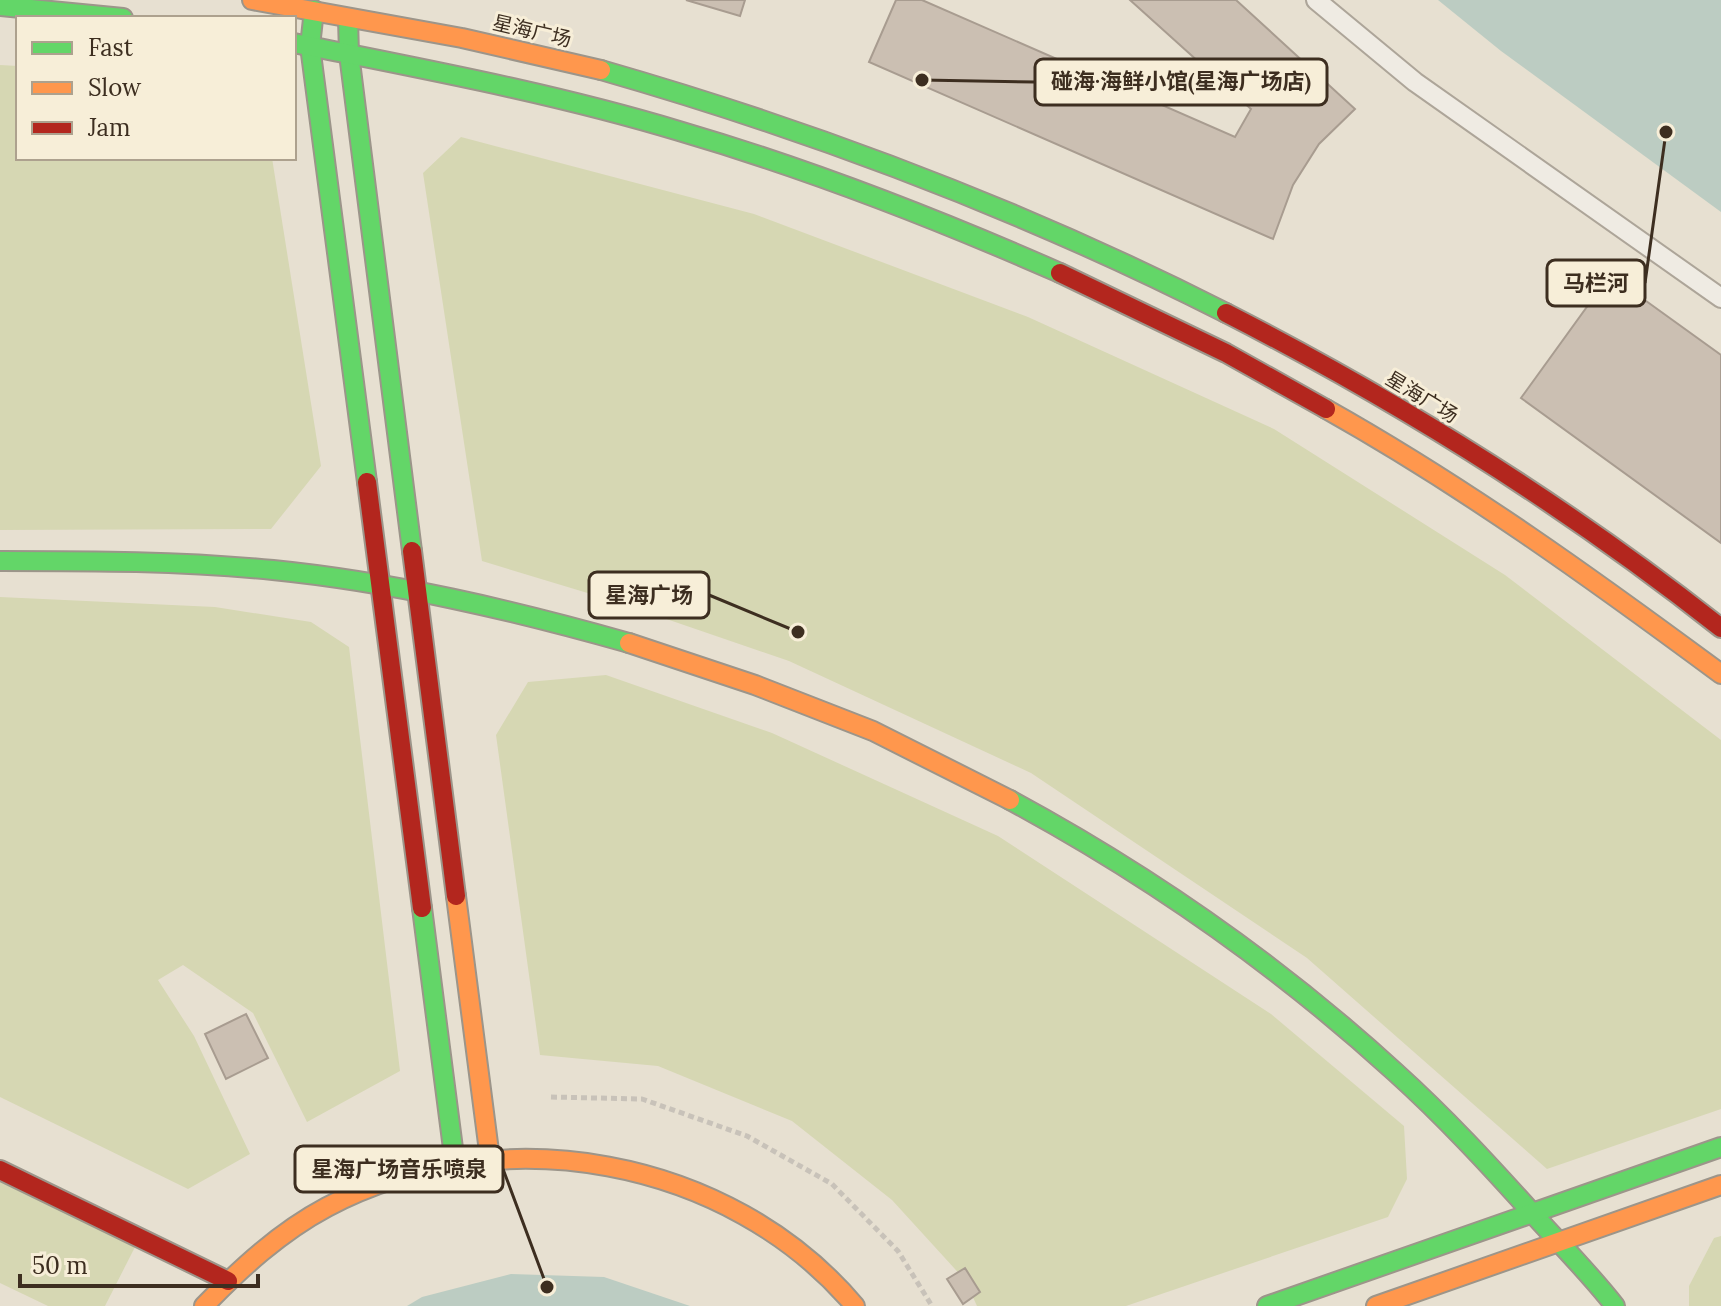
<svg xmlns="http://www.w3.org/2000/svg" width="1721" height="1306" font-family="Lora,'Noto Sans SC',serif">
<rect width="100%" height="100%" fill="#e7e0d1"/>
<!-- green -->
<g fill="#d6d7b3">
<polygon points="0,65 18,66 18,158 272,158 321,466 271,529 0,530"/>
<polygon points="461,137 754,214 1028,317 1274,429 1505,575 1721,740 1721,1109 1547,1169 1307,958 1031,773 789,661 614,601 482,561 423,173"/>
<polygon points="0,597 215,607 311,622 349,647 400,1071 307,1122 253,1013 183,965 158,980 194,1036 250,1154 188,1189 0,1097"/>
<polygon points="606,675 772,733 998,836 1271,1014 1404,1126 1407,1179 1388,1217 1126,1306 977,1306 965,1280 892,1200 792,1121 658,1066 540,1055 496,735 528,682"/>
<polygon points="0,1181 135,1247 105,1306 48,1306 0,1283"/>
<polygon points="1721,1236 1721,1306 1689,1306 1689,1286 1714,1238"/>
</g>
<!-- water -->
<g fill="#bcccc2">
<polygon points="1438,0 1721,0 1721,212 1501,51"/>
<polygon points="511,1274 604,1277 690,1306 407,1306 422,1297"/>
</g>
<!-- building -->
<g fill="#cbbfb2" stroke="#a89c90" stroke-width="2">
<polygon points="686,0 745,0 740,16"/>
<polygon points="896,0 922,0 1235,137 1251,109 1130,0 1236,0 1355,109 1319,144 1293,185 1273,239 869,62"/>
<polygon points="1610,275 1721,355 1721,543 1521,398"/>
<polygon points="246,1014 268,1058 226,1079 205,1034"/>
<polygon points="965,1268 980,1292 963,1304 947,1279"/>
</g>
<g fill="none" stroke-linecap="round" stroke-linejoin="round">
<defs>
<polyline id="lane" points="1316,0 1415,82 1721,298"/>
<g id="fast">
<polyline points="0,6 123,18"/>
<polyline points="314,10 310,46 367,482"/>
<polyline points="348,19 349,54 412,551"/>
<path d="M294 43C423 69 553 93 679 131 809 169 935 218 1060 273"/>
<path d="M601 70C817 132 1025 211 1226 313"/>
<path d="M0 561C91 561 182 561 273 570 393 582 512 610 629 643"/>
<path d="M1010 800C1147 874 1280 967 1395 1072 1445 1117 1490 1166 1534 1215 1562 1246 1590 1274 1615 1306"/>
<polyline points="422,908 455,1164"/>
<polyline points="1267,1306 1721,1147"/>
</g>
<g id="slow">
<polyline points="252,0 462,38 601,70"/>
<path d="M1326 409C1465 487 1594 580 1721 674"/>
<polyline points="629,643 755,685 873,731 1010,800"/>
<polyline points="456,896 490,1159"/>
<path d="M204 1306C241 1268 280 1232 327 1207 499 1116 729 1157 855 1306"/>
<polyline points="1376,1306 1721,1185"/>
</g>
<g id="jam">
<polyline points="1060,273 1226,353 1326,409"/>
<path d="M1226 313C1400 402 1568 507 1721 628"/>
<polyline points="367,482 422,908"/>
<polyline points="412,551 456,896"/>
<polyline points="0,1170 228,1281"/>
</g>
</defs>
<!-- lane casing -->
<use href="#lane" stroke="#ada599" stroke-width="22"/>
<!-- fast casing -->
<use href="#fast" stroke="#9c958a" stroke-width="22"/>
<!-- slow casing -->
<use href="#slow" stroke="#9c958a" stroke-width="22"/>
<!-- jam casing -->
<use href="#jam" stroke="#9c958a" stroke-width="22"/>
<!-- path -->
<polyline stroke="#c8c2b9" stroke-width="5" stroke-dasharray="6 4" stroke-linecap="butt" points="551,1097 642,1099 747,1136 832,1184 898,1251 932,1306"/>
<!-- lane -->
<use href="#lane" stroke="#efebe3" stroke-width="18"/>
<!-- fast -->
<use href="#fast" stroke="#63d668" stroke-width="18"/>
<!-- slow -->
<use href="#slow" stroke="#ff974d" stroke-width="18"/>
<!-- jam -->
<use href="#jam" stroke="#b3261e" stroke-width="18"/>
</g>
<g text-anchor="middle" stroke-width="6" stroke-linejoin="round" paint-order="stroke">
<!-- street labels -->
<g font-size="20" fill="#3d2e20" stroke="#f7eed8">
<text transform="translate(532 31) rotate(13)" y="7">星海广场</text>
<text transform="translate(1422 397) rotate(31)" y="7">星海广场</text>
</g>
</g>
<!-- callouts -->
<path fill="none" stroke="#3d2e20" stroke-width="3" d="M922 80L1035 82M1666 132L1645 283M798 632L709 595M547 1287L503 1169"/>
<g fill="#3d2e20" stroke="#f7eed8" stroke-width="3">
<circle cx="922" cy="80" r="8"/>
<circle cx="1666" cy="132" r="8"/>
<circle cx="798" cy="632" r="8"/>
<circle cx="547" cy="1287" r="8"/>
</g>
<g fill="#f7eed8" stroke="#3d2e20" stroke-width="3">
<rect x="1035" y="59" width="292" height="46" rx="8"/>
<rect x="1547" y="260" width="98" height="46" rx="8"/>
<rect x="589" y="572" width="120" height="46" rx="8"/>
<rect x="295" y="1146" width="208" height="46" rx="8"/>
</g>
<g font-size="22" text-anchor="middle" font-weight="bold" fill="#3d2e20">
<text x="1181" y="89">碰海·海鲜小馆(星海广场店)</text>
<text x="1596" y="291">马栏河</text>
<text x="649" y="603">星海广场</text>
<text x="399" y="1177">星海广场音乐喷泉</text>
</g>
<!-- legend -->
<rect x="16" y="16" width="280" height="144" fill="#f7eed8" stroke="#ada18e" stroke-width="2"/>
<rect x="32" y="42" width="40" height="12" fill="#63d668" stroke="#ada18e" stroke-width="2"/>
<text x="88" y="56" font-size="24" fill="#3d2e20">Fast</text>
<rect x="32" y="82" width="40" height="12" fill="#ff974d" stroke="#ada18e" stroke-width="2"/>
<text x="88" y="96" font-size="24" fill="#3d2e20">Slow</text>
<rect x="32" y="122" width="40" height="12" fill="#b3261e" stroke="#ada18e" stroke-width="2"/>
<text x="88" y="136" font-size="24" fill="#3d2e20">Jam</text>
<!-- scale -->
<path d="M20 1274v12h238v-12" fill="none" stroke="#3d2e20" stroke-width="4"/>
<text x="32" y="1274" font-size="24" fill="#3d2e20" stroke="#f7eed8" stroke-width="6" paint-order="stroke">50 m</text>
</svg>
